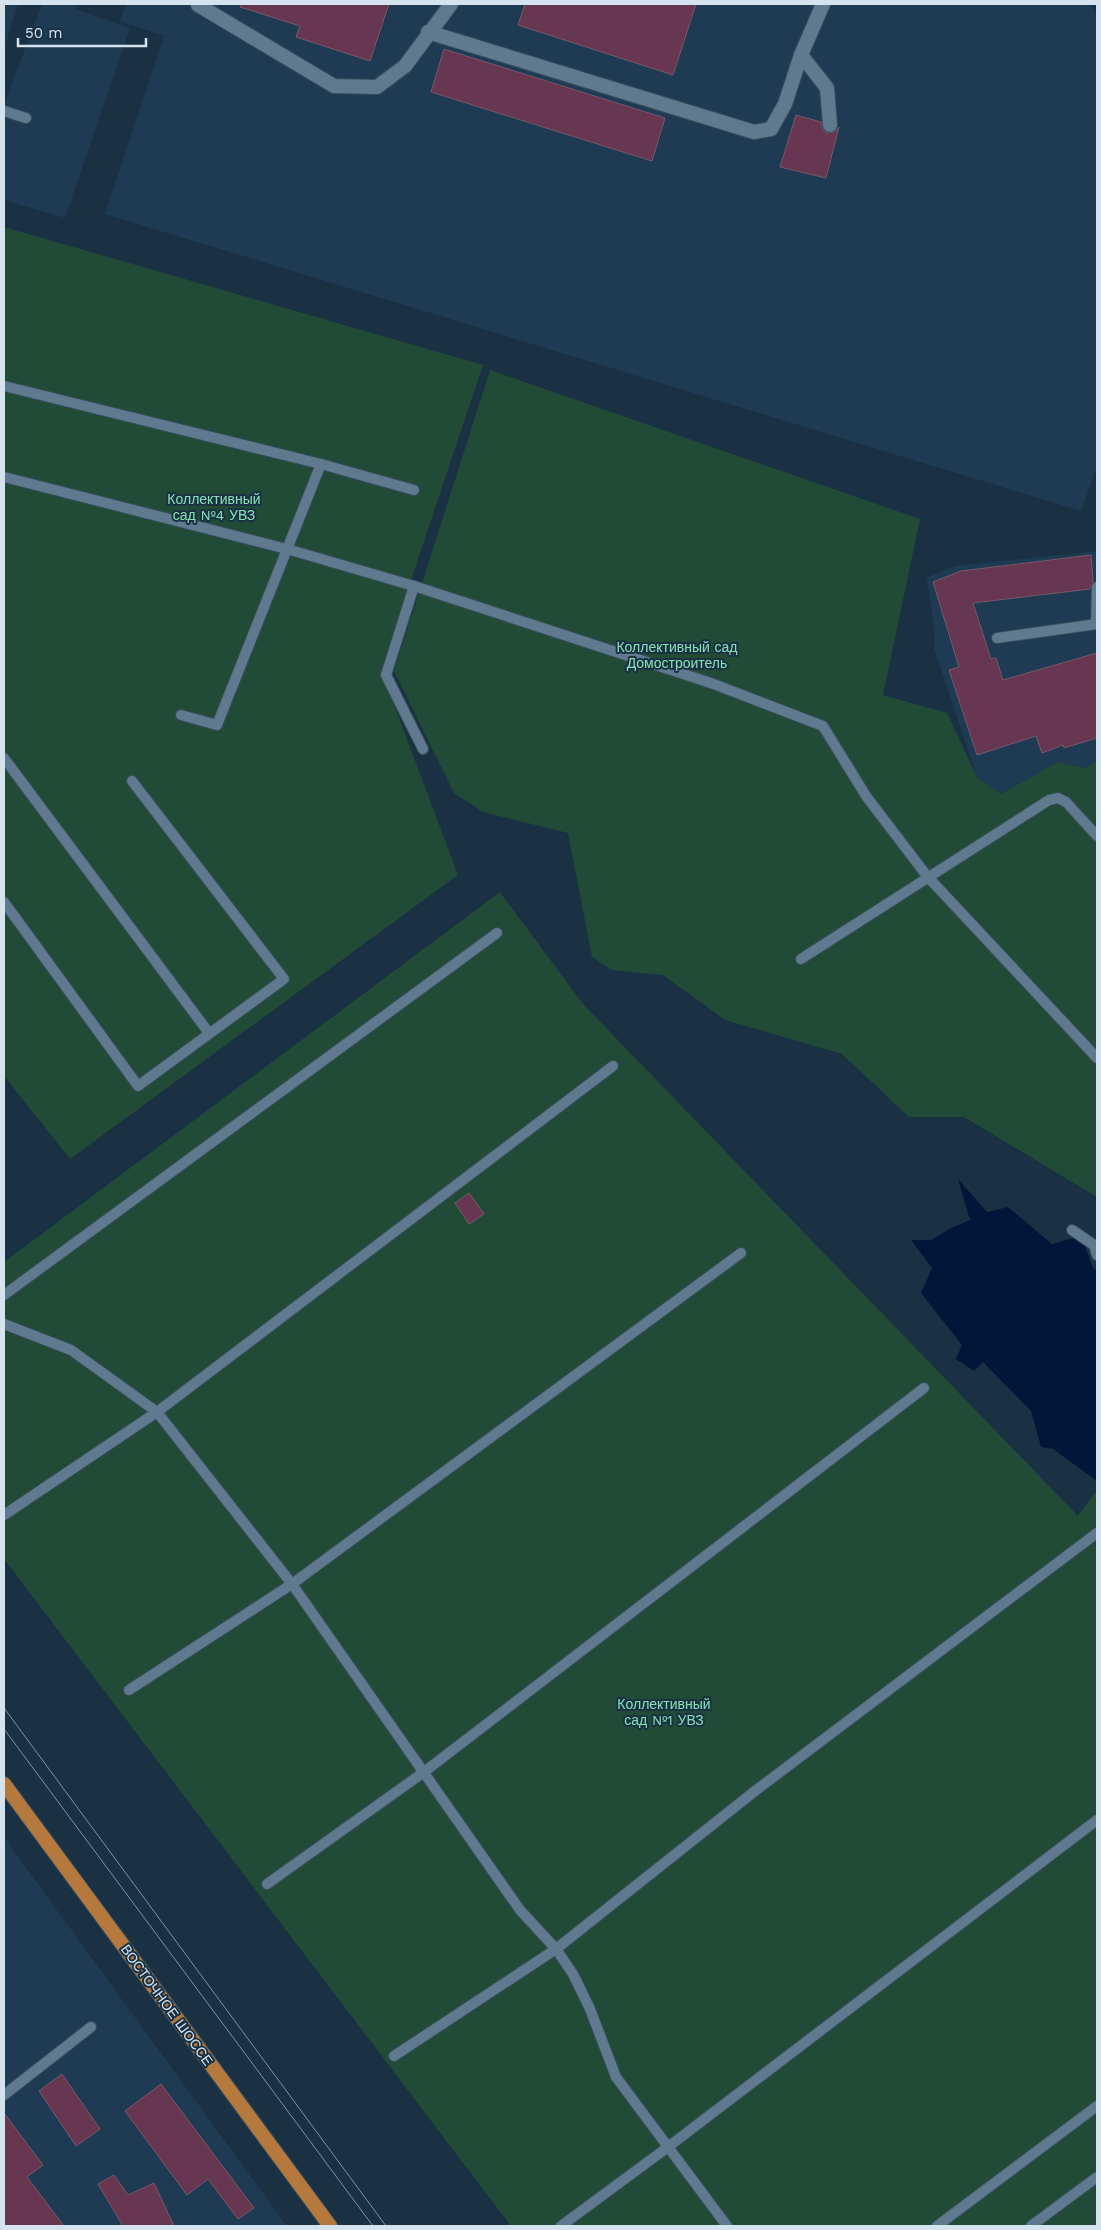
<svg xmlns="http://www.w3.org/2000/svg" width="1101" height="2230" font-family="'Work Sans',sans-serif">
<rect width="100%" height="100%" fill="#193143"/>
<!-- built -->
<g fill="#1e3b53">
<polygon points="4,4 18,4 4,49"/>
<polygon points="42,4 77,4 75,9 130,28 65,218 4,200 4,105"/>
<polygon points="126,4 1089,4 1097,13 1097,466 1081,511 105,214 164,36 120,21"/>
<polygon points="1097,551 1097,761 1085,768 1057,762 1001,794 977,777 934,648 934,628 927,577 956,566"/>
<polygon points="4,1837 160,2052 287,2226 4,2226"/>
</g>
<!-- green -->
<g fill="#214b37">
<polygon points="4,227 483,365 381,670 458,875 70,1159 4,1076"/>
<polygon points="490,370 920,519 883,695 947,713 977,777 1001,794 1057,762 1085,768 1097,761 1097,1197 964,1117 909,1117 842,1054 725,1020 663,975 612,970 592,957 568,833 483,812 454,793 394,671"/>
<polygon points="500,892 583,1004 1078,1516 1097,1490 1097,2226 511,2226 4,1559 4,1262"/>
</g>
<!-- water -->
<polygon fill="#00173a" points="958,1179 987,1212 1008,1207 1052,1244 1073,1238 1085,1246 1093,1268 1097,1271 1097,1481 1053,1449 1041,1447 1031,1411 983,1362 974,1371 956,1359 962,1345 921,1293 932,1268 911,1240 931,1240 951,1228 970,1220"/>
<!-- building -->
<g fill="#673650" stroke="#785968">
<polygon points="241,4 389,4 370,61 296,37 300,26 240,7"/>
<polygon points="525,4 696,4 673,75 518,25"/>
<polygon points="444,49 665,118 652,161 431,92"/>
<polygon points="796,115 821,122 823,130 827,133 835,132 839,127 826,178 780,167"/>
<polygon points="1091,555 1093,582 1090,589 973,603 991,659 996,658 1003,680 1097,653 1097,738 1064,748 1063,745 1042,753 1036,736 977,755 949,670 959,667 933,582 961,571"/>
<polygon points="469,1193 484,1214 469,1224 455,1203"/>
<polygon points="62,2074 100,2129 76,2146 39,2091"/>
<polygon points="161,2084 254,2208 238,2219 208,2179 187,2195 125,2111"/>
<polygon points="4,2113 43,2165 27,2177 64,2226 4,2226"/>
<polygon points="114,2175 128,2195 154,2183 174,2226 123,2226 98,2184"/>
</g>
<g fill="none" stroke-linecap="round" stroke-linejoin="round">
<defs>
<g id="service">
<polyline points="4,111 26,118"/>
<polyline points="4,386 321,464 414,490"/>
<polyline points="4,477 287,549 414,586 711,683 823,726 866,796 927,876 1097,1058"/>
<polyline points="414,586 386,675 423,749"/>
<polyline points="1096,624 1097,587"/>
<polyline points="997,638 1097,624"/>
<polyline points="181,715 217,725 321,464"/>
<polyline points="4,758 209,1033"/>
<polyline points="4,902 138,1086 284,979 132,781"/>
<polyline points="801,959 1049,800 1058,798 1066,802 1097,836"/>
<polyline points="1072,1230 1094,1245 1097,1255"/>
<polyline points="4,1295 497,933"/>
<polyline points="4,1324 71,1350 157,1412 292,1584 520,1910 556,1949 573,1974 590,2009 616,2077 727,2226"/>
<polyline points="4,1515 157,1412 613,1066"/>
<polyline points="129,1690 292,1584 741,1253"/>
<polyline points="267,1884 424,1772 924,1388"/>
<polyline points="394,2056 556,1949 755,1791 1097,1533"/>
<polyline points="4,2095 91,2027"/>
<polyline points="561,2226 668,2147 1097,1820"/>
<polyline points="937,2226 1097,2106"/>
<polyline points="1031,2226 1097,2177"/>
</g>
<g id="minor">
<polyline points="823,4 801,55 827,88 830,125"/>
<polyline points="198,5 334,86 377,87 405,66 451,4"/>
<polyline points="428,32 754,132 771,129 785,104 801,55"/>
</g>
<polyline id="primary" points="4,1784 330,2226"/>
</defs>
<!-- service casing -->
<use href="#service" stroke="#394d5c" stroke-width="12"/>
<!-- minor casing -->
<use href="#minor" stroke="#394d5c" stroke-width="16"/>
<!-- primary casing -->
<use href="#primary" stroke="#394d5c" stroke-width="16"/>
<!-- service -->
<use href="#service" stroke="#5f798f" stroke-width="10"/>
<!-- minor -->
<use href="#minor" stroke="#5f798f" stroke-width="14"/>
<!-- primary -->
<use href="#primary" stroke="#b5783d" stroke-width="14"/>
<!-- tram -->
<g stroke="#8194a2" stroke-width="1">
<polyline points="4,1708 386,2226"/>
<polyline points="4,1729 373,2226"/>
</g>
</g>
<g text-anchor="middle" stroke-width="4" stroke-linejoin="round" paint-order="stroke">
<!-- park labels -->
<g font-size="14" fill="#88e1b3" stroke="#193143">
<text x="214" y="504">Коллективный<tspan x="214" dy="16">сад №4 УВЗ</tspan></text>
<text x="677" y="652">Коллективный сад<tspan x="677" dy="16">Домостроитель</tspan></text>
<text x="664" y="1709">Коллективный<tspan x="664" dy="16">сад №1 УВЗ</tspan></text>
</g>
<!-- street labels -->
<g font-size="14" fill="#d5e3ef" stroke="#193143">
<text transform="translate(167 2005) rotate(54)" y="5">ВОСТОЧНОЕ ШОССЕ</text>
</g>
</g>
<!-- border -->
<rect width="1101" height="2230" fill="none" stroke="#d5e3ef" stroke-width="10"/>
<!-- scale -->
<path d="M18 38v8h128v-8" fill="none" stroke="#d5e3ef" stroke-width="2.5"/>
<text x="25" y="38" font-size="15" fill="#d5e3ef" stroke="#193143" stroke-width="4" paint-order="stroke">50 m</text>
</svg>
